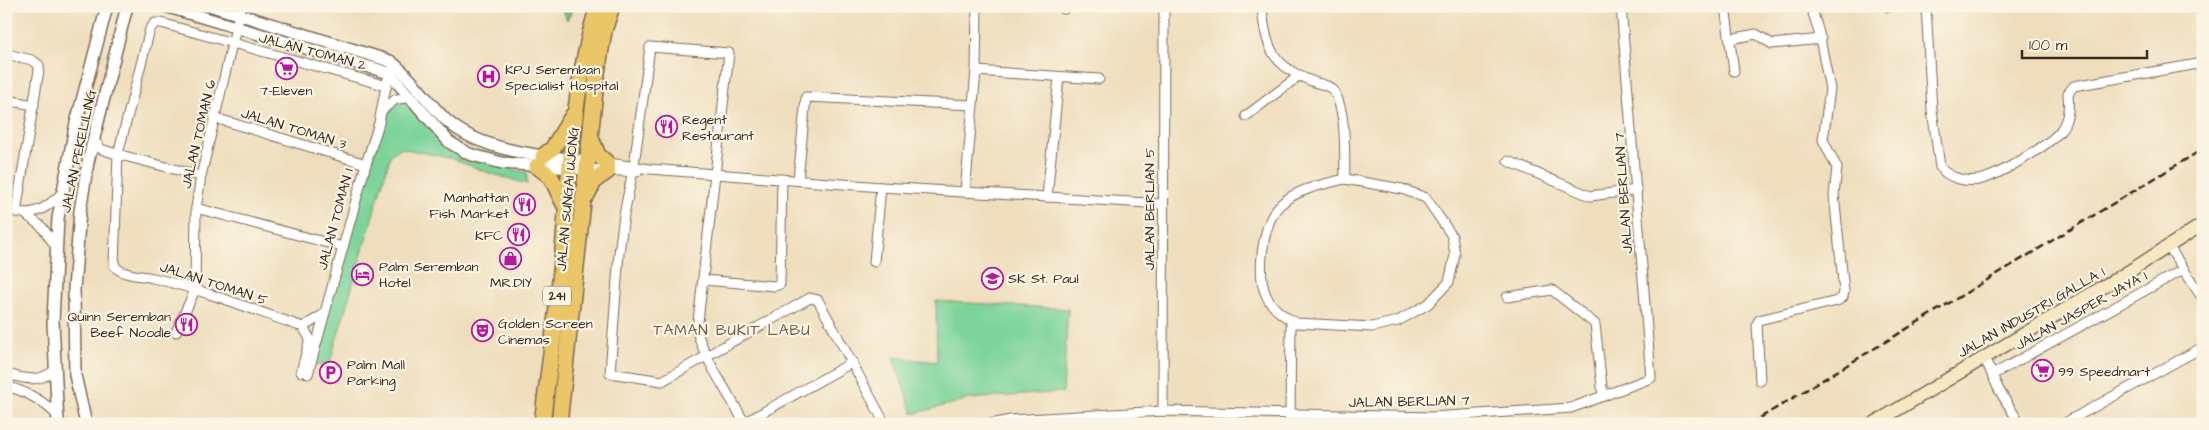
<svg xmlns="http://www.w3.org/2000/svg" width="2209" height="430" font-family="'Architects Daughter',sans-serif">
<defs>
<pattern id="forest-firs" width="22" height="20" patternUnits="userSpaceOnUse" patternTransform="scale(1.25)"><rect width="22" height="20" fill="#66b682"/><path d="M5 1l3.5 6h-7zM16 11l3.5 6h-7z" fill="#55946a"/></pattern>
</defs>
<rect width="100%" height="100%" fill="#fcf5e5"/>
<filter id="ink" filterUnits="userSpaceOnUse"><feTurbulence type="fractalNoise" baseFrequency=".02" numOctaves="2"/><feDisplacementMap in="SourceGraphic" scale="10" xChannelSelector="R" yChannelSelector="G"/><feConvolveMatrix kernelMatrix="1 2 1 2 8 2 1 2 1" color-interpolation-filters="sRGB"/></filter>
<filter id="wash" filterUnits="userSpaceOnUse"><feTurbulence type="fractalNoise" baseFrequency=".0096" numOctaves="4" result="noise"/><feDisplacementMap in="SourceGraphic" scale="20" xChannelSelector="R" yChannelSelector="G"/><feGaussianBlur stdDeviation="1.12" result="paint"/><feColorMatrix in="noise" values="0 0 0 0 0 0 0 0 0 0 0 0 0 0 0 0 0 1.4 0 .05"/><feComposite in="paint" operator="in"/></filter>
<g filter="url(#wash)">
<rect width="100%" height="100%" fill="#efdebd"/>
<!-- forest -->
<polygon fill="url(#forest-firs)" stroke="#507050" points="561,6 575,6 567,20"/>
<!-- park -->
<g fill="#7dd49a" stroke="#5c7f5c">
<polygon points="398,102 404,102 471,157 527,173 527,184 489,173 453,159 401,148 391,154 328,369 312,363 356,206 388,113"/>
<polygon points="936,301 1068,309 1063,392 970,399 913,414 893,357 937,362"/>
</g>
</g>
<g filter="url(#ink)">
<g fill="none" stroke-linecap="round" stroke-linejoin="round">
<defs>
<g id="minor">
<path d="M1262 6C1265 48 1273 67 1314 82 1323 85 1332 85 1336 95 1347 119 1344 153 1345 179"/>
<polyline points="1725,6 1734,71"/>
<path d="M1926 6 1932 110 1940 167C1948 178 1965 182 1978 180 1995 178 2051 144 2061 130 2069 118 2069 107 2068 93L2074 86 2203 63"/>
<polyline points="1888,7 1888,6"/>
<polyline points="1064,9 1064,6"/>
<polyline points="1730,39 1756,34 1772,44 1821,39"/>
<path d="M6 54 32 60 39 65V70L16 212C37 216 49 206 63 192"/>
<polyline points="976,71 1099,79"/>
<polyline points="6,100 34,105"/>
<polyline points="382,110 396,99 409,98"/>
<polyline points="1246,116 1300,75"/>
<polyline points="215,118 366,164"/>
<polyline points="94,140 101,149 113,153 201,176"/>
<polyline points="1508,161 1590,196 1637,190"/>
<polyline points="602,162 650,169 881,187 1163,204"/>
<polyline points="586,169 637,172"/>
<path d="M1345 179 1402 189 1426 198 1452 236 1455 255 1449 282 1428 304 1398 321 1372 327 1297 323C1285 318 1271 307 1266 295 1256 273 1263 220 1281 204 1297 189 1325 184 1345 179Z"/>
<polyline points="798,180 806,97 973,105"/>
<polyline points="965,192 976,71 977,6"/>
<polyline points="1047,197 1059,77"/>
<polyline points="196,208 343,247"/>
<polyline points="25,214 42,227 56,247"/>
<polyline points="2169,247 2203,299"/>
<polyline points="874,262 881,187"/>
<polyline points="703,280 775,286 780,284 782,179"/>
<polyline points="1507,297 1552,290 1595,324 1603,396"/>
<polyline points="303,327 324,314"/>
<polyline points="176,332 195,290 196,208 201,176 241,6"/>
<polyline points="1984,357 1999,390 2020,424"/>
<path d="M301 372 310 339 303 327C254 310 204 290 153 278 141 275 121 276 114 265L118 154 150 29 155 23H161L387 86"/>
<path d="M6 374C27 379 36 383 54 371"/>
<polyline points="308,374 366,164 379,123 387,81"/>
<polyline points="1992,375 2184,269"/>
<polyline points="1760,381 1757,324 1759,320 1837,301 1843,297 1844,291 1834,195 1837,168 1823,140 1830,89 1819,33 1811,6"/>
<path d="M6 386C27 392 42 400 57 415"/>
<polyline points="1163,411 1164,6"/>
<polyline points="1290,416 1291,321"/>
<polyline points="742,424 853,362"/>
<path d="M745 424C731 397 703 358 697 330L729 53 650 47 634 165 624 215 619 253 610 373 662 381 810 298 818 300 885 424"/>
<polyline points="991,424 1011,420 1163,411 1432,417 1571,408 1651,378 1621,6"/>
<polyline points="2063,424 2203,347"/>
</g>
<g id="tertiary">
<polyline points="165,6 389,73 449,142 469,154 502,163 586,169"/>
<path d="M212 6 390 61C412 77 426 101 445 119 478 151 544 157 587 161"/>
<polyline points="58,424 53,321 58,218 75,127 107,6"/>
<polyline points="86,424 75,375 74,289 80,211 88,162 127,6"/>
</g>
<polyline id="secondary" points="1873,424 2133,269 2203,224"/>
<g id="trunk">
<polyline points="591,138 598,155 607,163"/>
<polyline points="543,156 553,148 573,115"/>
<polyline points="537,166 551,177 564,204"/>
<polyline points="587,195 595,180 608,171"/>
<path d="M542 424C549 366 558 308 563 250 570 168 573 85 598 6"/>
<polyline points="559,424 597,73 604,31 612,6"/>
</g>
</defs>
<!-- minor casing -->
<use href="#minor" stroke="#7a6956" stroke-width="11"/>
<!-- tertiary casing -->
<use href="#tertiary" stroke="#7a6956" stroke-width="14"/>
<!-- secondary casing -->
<use href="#secondary" stroke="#7a6956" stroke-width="15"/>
<!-- trunk casing -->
<use href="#trunk" stroke="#7a6956" stroke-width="18"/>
<!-- minor -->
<use href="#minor" stroke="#fff" stroke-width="9"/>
<!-- tertiary -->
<use href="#tertiary" stroke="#fff" stroke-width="11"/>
<!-- secondary -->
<use href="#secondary" stroke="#f7e8c3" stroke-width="12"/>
<!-- trunk -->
<use href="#trunk" stroke="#ebc669" stroke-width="15"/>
<!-- rail -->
<polyline stroke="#3b2a1e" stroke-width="2.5" stroke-dasharray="8 4" stroke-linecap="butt" points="1750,424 2203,149"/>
</g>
</g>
<!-- icons -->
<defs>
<symbol id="supermarket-ring" viewBox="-11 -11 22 22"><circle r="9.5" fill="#fcf5e5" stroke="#b5179e" stroke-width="1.5"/><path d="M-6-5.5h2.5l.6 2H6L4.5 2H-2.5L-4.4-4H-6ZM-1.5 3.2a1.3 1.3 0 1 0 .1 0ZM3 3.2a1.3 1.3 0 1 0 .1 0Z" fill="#b5179e"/></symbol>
<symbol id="hospital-ring" viewBox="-11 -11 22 22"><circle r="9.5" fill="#fcf5e5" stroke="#b5179e" stroke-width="1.5"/><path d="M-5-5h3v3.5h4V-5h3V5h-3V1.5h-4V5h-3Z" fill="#b5179e"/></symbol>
<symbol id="restaurant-ring" viewBox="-11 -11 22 22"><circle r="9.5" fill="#fcf5e5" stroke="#b5179e" stroke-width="1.5"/><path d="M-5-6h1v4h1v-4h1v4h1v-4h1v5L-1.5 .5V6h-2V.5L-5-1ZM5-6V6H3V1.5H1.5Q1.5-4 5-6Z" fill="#b5179e"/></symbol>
<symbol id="shop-ring" viewBox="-11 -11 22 22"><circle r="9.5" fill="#fcf5e5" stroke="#b5179e" stroke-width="1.5"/><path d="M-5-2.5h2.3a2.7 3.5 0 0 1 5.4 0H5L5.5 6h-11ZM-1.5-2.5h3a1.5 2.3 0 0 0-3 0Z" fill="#b5179e"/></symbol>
<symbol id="hotel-ring" viewBox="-11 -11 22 22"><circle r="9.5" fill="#fcf5e5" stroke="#b5179e" stroke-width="1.5"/><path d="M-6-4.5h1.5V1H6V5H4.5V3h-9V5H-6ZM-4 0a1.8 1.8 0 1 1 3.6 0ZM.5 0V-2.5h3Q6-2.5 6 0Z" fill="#b5179e"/></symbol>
<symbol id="school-ring" viewBox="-11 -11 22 22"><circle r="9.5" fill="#fcf5e5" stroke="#b5179e" stroke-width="1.5"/><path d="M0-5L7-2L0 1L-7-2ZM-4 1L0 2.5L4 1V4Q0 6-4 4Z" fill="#b5179e"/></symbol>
<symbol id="theatre-ring" viewBox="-11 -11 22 22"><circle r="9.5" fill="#fcf5e5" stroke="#b5179e" stroke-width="1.5"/><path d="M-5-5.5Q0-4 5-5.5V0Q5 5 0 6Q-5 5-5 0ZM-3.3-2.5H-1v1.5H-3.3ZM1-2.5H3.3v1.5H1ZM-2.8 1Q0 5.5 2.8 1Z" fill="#b5179e"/></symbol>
<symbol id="parking-ring" viewBox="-11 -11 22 22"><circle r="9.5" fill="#fcf5e5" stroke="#b5179e" stroke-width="1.5"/><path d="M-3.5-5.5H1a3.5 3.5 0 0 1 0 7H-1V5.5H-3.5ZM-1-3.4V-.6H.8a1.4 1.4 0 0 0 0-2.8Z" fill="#b5179e"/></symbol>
</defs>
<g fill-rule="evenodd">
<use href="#supermarket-ring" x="274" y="56" width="25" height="25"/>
<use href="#hospital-ring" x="476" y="64" width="25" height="25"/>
<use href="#restaurant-ring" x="654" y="114" width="25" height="25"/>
<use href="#restaurant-ring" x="512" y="192" width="25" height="25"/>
<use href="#restaurant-ring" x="506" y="222" width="25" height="25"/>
<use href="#shop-ring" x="498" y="246" width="25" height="25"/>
<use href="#hotel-ring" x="350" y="262" width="25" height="25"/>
<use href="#school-ring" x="980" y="266" width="25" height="25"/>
<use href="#restaurant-ring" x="174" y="312" width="25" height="25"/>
<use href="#theatre-ring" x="470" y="318" width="25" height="25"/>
<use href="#supermarket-ring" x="2030" y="358" width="25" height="25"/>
<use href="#parking-ring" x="318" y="360" width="25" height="25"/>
</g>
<g text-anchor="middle" stroke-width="4.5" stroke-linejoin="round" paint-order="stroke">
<!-- shield labels -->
<rect fill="#fcf5e5" stroke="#75675a" stroke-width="1" x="543" y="286.5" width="28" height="19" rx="4"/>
<g font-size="12" font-weight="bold" fill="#3b2a1e">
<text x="557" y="300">241</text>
</g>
<!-- street labels -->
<g font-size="14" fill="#3b2a1e" stroke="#fcf5e5">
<text transform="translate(313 51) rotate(15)" y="5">JALAN TOMAN 2</text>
<text transform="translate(294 128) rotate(17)" y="5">JALAN TOMAN 3</text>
<text transform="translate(198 134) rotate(-77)" y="5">JALAN TOMAN 6</text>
<text transform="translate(78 151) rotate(-78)" y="5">JALAN PEKELILING</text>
<text transform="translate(1623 193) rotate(-94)" y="5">JALAN BERLIAN 7</text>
<text transform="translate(567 199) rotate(-85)" y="5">JALAN SUNGAI UJONG</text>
<text transform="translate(1149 209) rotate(-90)" y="5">JALAN BERLIAN 5</text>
<text transform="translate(335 219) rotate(-75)" y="5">JALAN TOMAN 1</text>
<text transform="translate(214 283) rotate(18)" y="5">JALAN TOMAN 5</text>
<text transform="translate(2081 310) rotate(-29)" y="5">JALAN JASPER JAYA 1</text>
<text transform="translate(2031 312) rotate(-30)" y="5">JALAN INDUSTRI GALLA 1</text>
<text transform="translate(1409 401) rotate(-1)" y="5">JALAN BERLIAN 7</text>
</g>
<!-- poi labels -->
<g font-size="14" fill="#3b2a1e" stroke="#fcf5e5" text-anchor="start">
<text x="505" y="74">KPJ Seremban<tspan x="505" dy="16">Specialist Hospital</tspan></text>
<text x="286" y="95" text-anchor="middle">7-Eleven</text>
<text x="682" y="124">Regent<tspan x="682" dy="16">Restaurant</tspan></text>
<text x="509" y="202" text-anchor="end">Manhattan<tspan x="509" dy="16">Fish Market</tspan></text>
<text x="503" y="240" text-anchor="end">KFC</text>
<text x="379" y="271">Palm Seremban<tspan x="379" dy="16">Hotel</tspan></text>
<text x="1008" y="283">SK St. Paul</text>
<text x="511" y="287" text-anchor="middle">MR.DIY</text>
<text x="171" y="321" text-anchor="end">Quinn Seremban<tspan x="171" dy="16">Beef Noodle</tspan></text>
<text x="498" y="328">Golden Screen<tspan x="498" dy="16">Cinemas</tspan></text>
<text x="347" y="369">Palm Mall<tspan x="347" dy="16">Parking</tspan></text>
<text x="2058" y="376">99 Speedmart</text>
</g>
<!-- neighbourhood labels -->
<g font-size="15" letter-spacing="1" fill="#775c45" stroke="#fcf5e5">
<text x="732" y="335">TAMAN BUKIT LABU</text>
</g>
</g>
<!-- margin -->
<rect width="2209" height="430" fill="none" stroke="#fcf5e5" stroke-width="25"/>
<!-- scale -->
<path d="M2022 50v8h125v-8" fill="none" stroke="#3b2a1e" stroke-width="2.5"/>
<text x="2029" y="50" font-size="15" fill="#3b2a1e" stroke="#fcf5e5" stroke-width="4" paint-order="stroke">100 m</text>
</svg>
